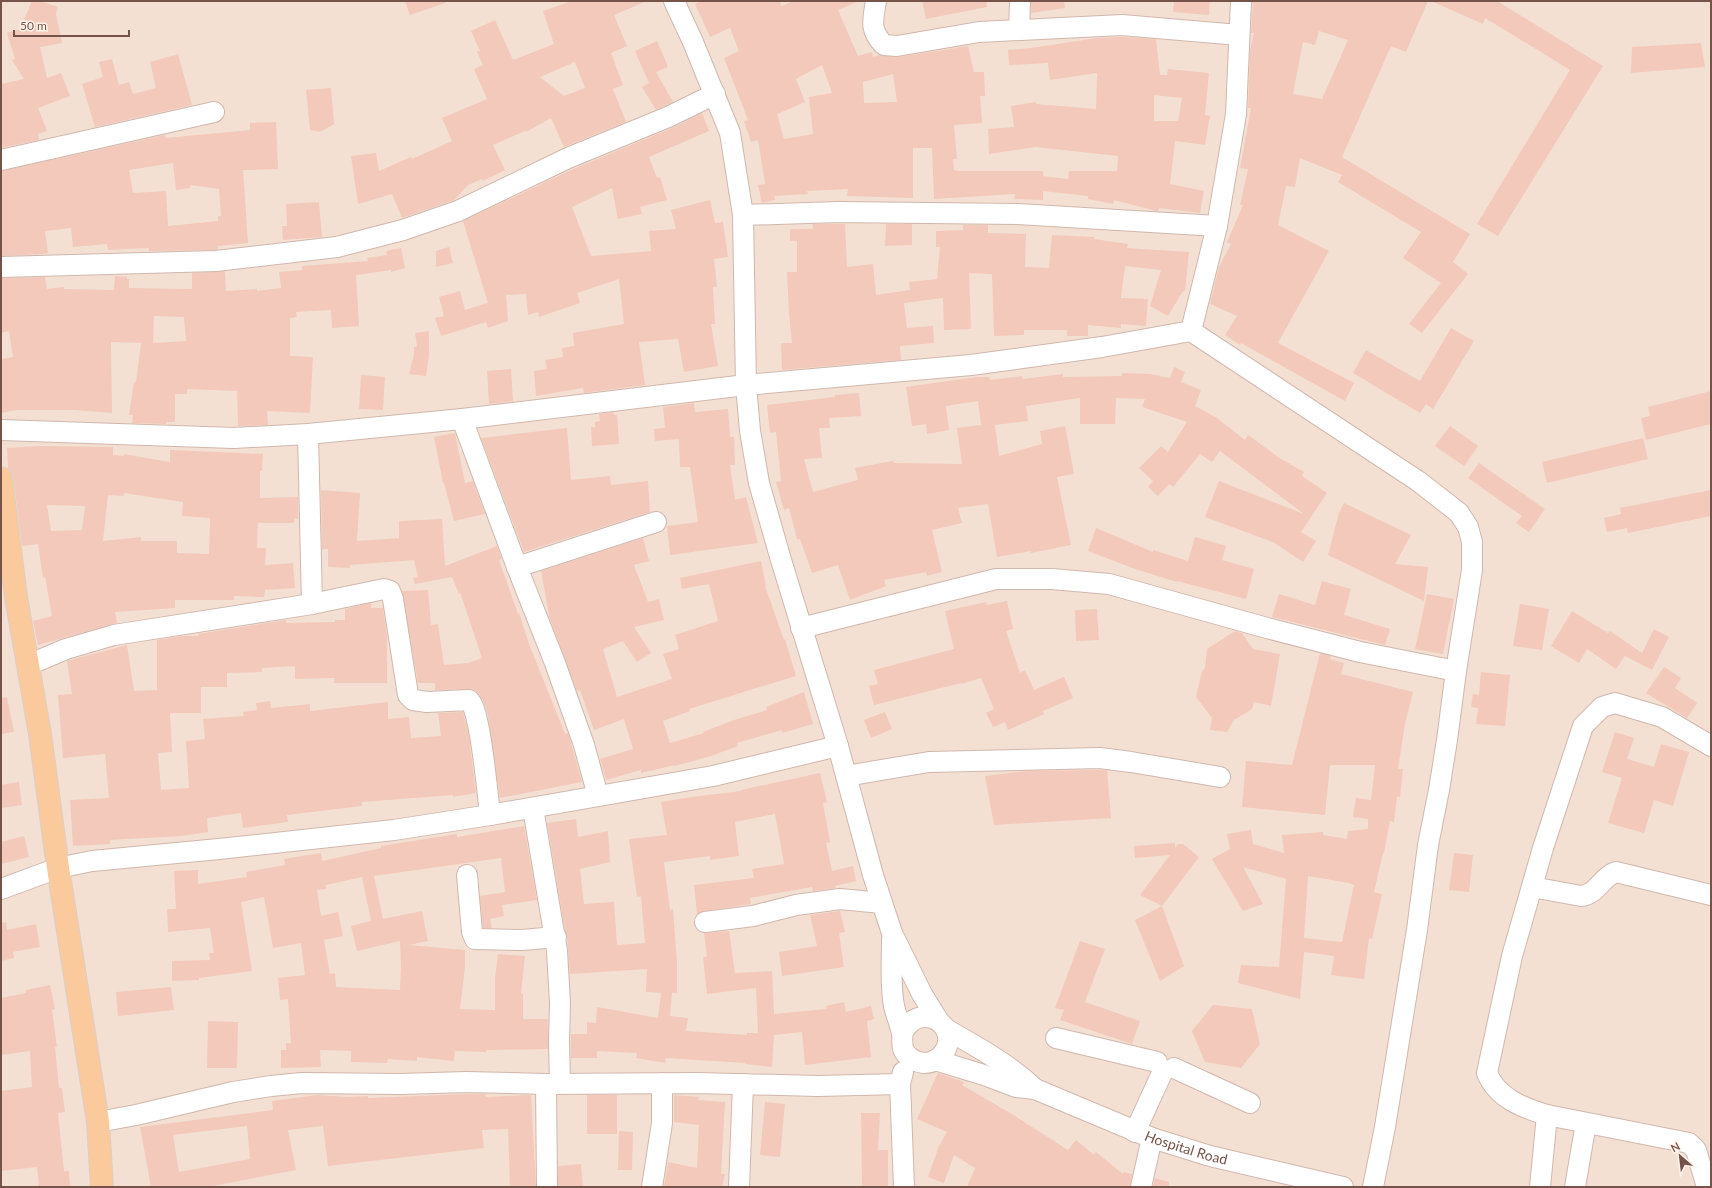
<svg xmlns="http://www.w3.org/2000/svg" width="1712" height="1188" font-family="Lato,sans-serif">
<rect width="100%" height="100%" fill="#fcefe4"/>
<!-- residential -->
<rect fill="#f4e0d2" x="1" y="1" width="1710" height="1186"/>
<!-- building -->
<g fill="#f2c9bb" fill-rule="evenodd">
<polygon points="32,1 40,1 58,7 56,14 62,43 40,47 47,78 61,73 70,96 38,108 47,131 38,134 39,140 1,148 1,84 24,79 12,60 15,59 7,33 20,29"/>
<polygon points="405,1 445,1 445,3 410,15"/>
<path d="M572 1H647L614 15 627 46 611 53 623 85 613 89 626 122 564 147 551 118 526 132 525 131 493 145 505 170 483 181 482 179 468 185 454 200 402 218 392 194 358 204 351 156 376 153 379 171 411 157 412 159 452 141 442 118 487 99 474 69 483 65 477 52 480 51 471 31 495 20 513 60 554 44 543 11ZM575 62 585 88 564 96 540 77Z"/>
<path d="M702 1H779L782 6 793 1H859L838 10 858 56 872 52 873 57 880 55 899 57 968 46 974 72H984L985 96H980L982 123 954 125 957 159H953L954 170 958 171H1043V176L1068 179 1069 171H1117L1118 156 1035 147 989 154 988 129 1014 127 1011 106 1036 102V104L1096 109 1097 73 1050 80 1048 63 1009 65 1008 50 1031 48 1097 38 1120 37 1156 39 1160 75H1167L1168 69 1209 73 1205 115 1210 116 1205 145 1175 141 1170 184 1204 191 1200 213 1159 208 1158 211H1156L1114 200 1113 204 1088 199V196L1043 191V200L1014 199 1015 194 934 199 932 148H913V198L847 196 848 189 807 191 808 194 774 196 775 200 762 203 758 185 765 184 758 140 751 142 744 121 748 120 724 58 739 51 730 28 710 37 695 4ZM822 65 832 93 809 97 813 134 784 139 777 114 805 102 796 79ZM893 74 897 102 864 103 863 82ZM1154 95 1182 98 1178 121H1154Z"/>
<polygon points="922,1 986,1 987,7 926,19"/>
<polygon points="1031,1 1064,1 1065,8 1031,13"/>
<polygon points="1174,1 1210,1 1209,15 1173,12"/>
<path d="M1253 1H1428L1406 52 1391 46 1342 157 1470 234 1453 262 1468 274 1422 333 1409 324 1441 283 1403 258 1421 232 1338 182 1342 175 1300 158 1295 187 1286 186 1278 225 1329 251 1278 343 1354 383 1345 401 1241 343 1240 345 1225 335 1237 316 1210 304 1219 267 1231 244 1227 242 1243 205H1240L1248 169 1240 168 1251 108H1248L1250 50 1254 33H1251ZM1319 31 1348 40 1322 99 1293 94 1303 42 1315 45Z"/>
<polygon points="1431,1 1497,1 1603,66 1498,236 1477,224 1570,70 1485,18 1483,24"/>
<polygon points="657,41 668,67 656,72 673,102 656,110 642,87 649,83 635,51"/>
<polygon points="1701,43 1705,67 1631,73 1632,47"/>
<polygon points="178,54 192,105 95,127 82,84 103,77 99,62 112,59 119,85 129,82 133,94 156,88 150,62"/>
<polygon points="331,88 334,124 320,132 310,130 306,90"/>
<polygon points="702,113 709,131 649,157 657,178 660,177 667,200 640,207 642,214 618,219 612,188 572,207 591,256 651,251 649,231 676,229 671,210 710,200 715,223 723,222 728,257 714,259 717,287 713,287 715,324 711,324 718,366 684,372 678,339 639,342 645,385 584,393 583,388 536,396 534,371 547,369 545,360 563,357 562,348 574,346 573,333 624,324 619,279 577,293 580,303 539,317 538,312 528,315 526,294 506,295 508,321 488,328 486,322 441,336 435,318 444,316 439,297 460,291 465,310 488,303 463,221 573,169 672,128"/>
<path d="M276 122 278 169 243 170 248 243 218 246V249L215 250 149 251V248L108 250 107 244 73 247 71 228 45 231 48 253 43 254 1 256V171L165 135 166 138 250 130V123ZM173 163 176 190 190 188V185L219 189 221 216H218V221L168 226 166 191 133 193 129 170Z"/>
<polygon points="319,202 322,237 283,240 282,226 287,226 286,204"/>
<polygon points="813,224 845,224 847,267 873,264 876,295 910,290 909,282 937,279 940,247 936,247 936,231 963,230 963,225 988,225 988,233 1026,234 1025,267 1049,268 1052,235 1094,237 1094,239 1128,244 1127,248 1189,252 1185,291 1183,291 1168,316 1150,306 1161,270 1125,266 1121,298 1148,299 1146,326 1121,324 1121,328 1088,325 1088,336 1067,336 1067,330 1024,330 1024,335 994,336 992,274 969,273 971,329 944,330 943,298 904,303 907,328 933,326 934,343 900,346 901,360 782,370 781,343 792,343 789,314 787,272 797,272 797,241 790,241 790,229 813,229"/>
<polygon points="886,224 912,224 912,245 885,246"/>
<polygon points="449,247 453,263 436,267 436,251"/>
<path d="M401 248 405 268 391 272V270L356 275 359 326 332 328 331 310 296 312 297 317 290 318V356L313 357 310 413 267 411 268 425 238 426 237 391 187 389V394H175V422H166V424L132 423 133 415H129L134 382H136L141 343 111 342 112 413 75 410H17L1 413V359L13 357 9 331 1 333V278L45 277 47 289 64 287V289L114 290 115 276 127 277V279H129V288L192 289V273L225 271 226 291 257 289V291L281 288 279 272 302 270V266L368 261 367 258 387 255 386 251ZM154 316 184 317 186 341 153 343Z"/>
<polygon points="1451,328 1474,341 1433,409 1426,404 1420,413 1353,373 1366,350 1420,381"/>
<polygon points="429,331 429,355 426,376 409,374 414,354 414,347 417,346 415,333"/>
<polygon points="1174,367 1185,372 1181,382 1201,390 1195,406 1217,418 1245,440 1248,435 1278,457 1304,472 1302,476 1327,493 1301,532 1316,541 1303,562 1273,542 1205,517 1219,481 1304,514 1220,451 1212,462 1200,454 1173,487 1169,484 1158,496 1148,487 1153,481 1139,468 1161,446 1168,452 1187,422 1142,407 1145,399 1116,398 1115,424 1080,424 1080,398 1026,406 1028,421 995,425 999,456 1042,444 1040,431 1065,426 1074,474 1057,477 1071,545 1031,553 1031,551 997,557 988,504 958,508 962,523 932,530 942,572 927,576 926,572 884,580 886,586 850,600 838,565 812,573 800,539 797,539 789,508 784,510 776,482 781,481 776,432 770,433 767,405 835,397 835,395 859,393 861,416 829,418 830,428 819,428 822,458 804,459 813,492 858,480 855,468 893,461 894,463 962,464 957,428 981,425 978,401 946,406 949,430 927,434 926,424 912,426 906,387 977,377 989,377 990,380 1022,376 1023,379 1063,374 1063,377 1122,376 1122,373 1150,374 1170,378"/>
<polygon points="511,369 513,401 489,404 487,371"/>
<polygon points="361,375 385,377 383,410 359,409"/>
<polygon points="1711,391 1711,424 1646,440 1641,418 1650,416 1648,407"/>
<polygon points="694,403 695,412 728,409 730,437 734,437 735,465 730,465 735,500 746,497 758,543 670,555 667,526 698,522 690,467 680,467 679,439 655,441 654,429 665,428 663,407"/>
<polygon points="613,412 614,415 617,415 619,444 592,446 591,427 595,427 595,422 600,421 599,414"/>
<polygon points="1450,426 1478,446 1464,466 1435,446"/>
<polygon points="567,428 571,480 610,476 611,485 648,481 650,512 524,552 481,438"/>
<polygon points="455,433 465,483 473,481 485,514 454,521 444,483 443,483 434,437"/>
<polygon points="1643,438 1648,459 1547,483 1542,462"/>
<path d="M39 446 113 447V455L124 456V454L170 462V450L263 454 262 471H260V498L298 497V519L294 518V523H258L257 548H266L265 565 293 563 295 588 265 590 264 597 234 596V600H175V608L115 612 117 623 38 645 33 621 52 616 45 577 43 578 38 544 22 546 13 476 8 468 7 448ZM124 493 183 502 182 516 210 518 209 554 177 553V541H141V537L103 541 108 495 124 496ZM47 505 85 506 82 530 51 531Z"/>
<polygon points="1479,463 1545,509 1529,532 1516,523 1522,516 1468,478"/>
<polygon points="321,490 360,493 357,541 399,538 399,521 442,519 445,566 497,546 502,559 499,560 518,614 519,613 529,644 565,734 568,733 582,782 500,798 488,716 484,703 479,694 475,690 468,689 435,690 435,683 418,683 402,591 428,590 431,625 438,624 444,665 468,663 482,658 460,592 459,594 452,577 415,584 413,578 418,577 414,560 350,565 350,568 328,567 328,549 322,549"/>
<polygon points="1711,490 1711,516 1628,533 1627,528 1607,532 1604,518 1621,514 1620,508"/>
<polygon points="1344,503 1411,535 1395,564 1428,567 1424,601 1328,555 1339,513"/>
<polygon points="1096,528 1153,552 1153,550 1188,561 1195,537 1226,546 1222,560 1254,569 1246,599 1177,581 1177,582 1135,569 1088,551"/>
<polygon points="643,538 649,561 634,565 648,602 659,599 664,620 634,627 651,653 637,662 623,641 603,649 617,697 672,679 663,654 679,649 675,635 718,621 709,584 682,589 680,578 761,561 766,586 765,586 784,640 785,639 796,676 689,709 690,711 663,721 670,743 704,733 703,732 734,720 767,710 766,707 804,692 813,724 782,733 782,730 737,743 738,746 711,756 675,766 675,765 641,773 641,770 606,780 600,759 633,749 624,719 594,730 580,690 577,691 550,620 541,571"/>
<polygon points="1322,581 1351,589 1344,615 1390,629 1385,645 1272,617 1279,594 1315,605"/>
<polygon points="1427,594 1454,599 1443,654 1415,649"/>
<polygon points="1007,601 1013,629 1006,631 1020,673 1025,670 1034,690 1064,677 1073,698 1043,711 1044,714 1008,730 1005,722 993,727 986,713 994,709 981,678 961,684 961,683 874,705 869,686 878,684 874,670 954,649 945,611 986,602 987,605"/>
<polygon points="371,603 371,608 383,608 387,638 387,683 334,683 334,678 295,679 295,666 262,668 262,672 227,673 227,687 201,687 201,713 170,713 172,752 158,753 161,790 189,788 186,741 205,739 203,719 244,716 243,712 257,710 256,703 270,701 271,708 310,704 310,711 388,702 388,719 409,717 411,738 441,736 438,713 463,712 469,737 476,793 453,797 453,795 362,802 362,806 287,815 288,822 243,828 241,813 207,818 208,832 182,836 110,840 110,844 73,846 70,800 109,798 105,754 63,758 58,695 72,694 67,661 127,645 134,691 157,690 157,640 181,636 198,636 198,634 286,620 286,623 335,622 335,620 345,620 345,609"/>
<polygon points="1520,604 1549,609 1542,650 1513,646"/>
<polygon points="1097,609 1099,640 1076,641 1075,610"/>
<polygon points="1572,611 1608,633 1610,631 1642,653 1654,629 1669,637 1652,670 1625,656 1616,669 1587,649 1579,663 1551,646"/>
<polygon points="1235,631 1242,633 1253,649 1280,654 1271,706 1254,702 1252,709 1234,720 1227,732 1210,730 1212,718 1196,697 1202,671 1205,668 1207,649"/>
<path d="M1320 653 1331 656 1330 659 1344 663 1341 674 1413 692 1405 724 1398 769H1403L1400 797H1397L1394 822 1390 821 1384 853H1383L1374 892 1382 894 1372 939 1369 938 1364 979 1331 975 1334 956 1304 952 1300 999 1238 983 1241 965 1279 967 1286 879 1243 867 1263 904 1243 911 1212 859 1230 849 1227 834 1251 830 1253 844 1284 853 1282 835 1323 832V835L1347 839 1348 831 1368 829V819L1353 817 1356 798 1371 800 1375 765H1330L1325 815 1242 807 1246 761 1292 765ZM1308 876 1349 883 1354 885 1342 942 1304 938Z"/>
<polygon points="1664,667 1681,678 1675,688 1697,703 1687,718 1646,693"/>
<polygon points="1481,672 1510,675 1505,726 1476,724 1478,708 1471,707 1473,694 1479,695"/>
<polygon points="7,697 14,732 1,734 1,698"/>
<polygon points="885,712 892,729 871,738 864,720"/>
<polygon points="1615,732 1634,738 1627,759 1654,767 1661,744 1689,752 1673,806 1654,800 1644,833 1608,823 1622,778 1602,772"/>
<polygon points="1099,770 1107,770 1111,818 994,825 985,776 1027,771"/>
<polygon points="820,773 827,802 823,803 830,842 826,843 832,871 853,866 856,881 835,886 836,888 813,891 812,887 750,898 751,904 704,911 697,914 694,885 754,878 752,869 784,864 775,814 735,822 739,856 710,860 710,856 664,862 670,910 673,909 677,963 677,993 672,993 670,1016 688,1018 686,1031 747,1035 747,1033 758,1033 756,988 707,994 703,957 707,957 704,933 729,931 735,973 772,971 774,1014 827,1009 826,1006 844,1002 846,1012 871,1006 874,1019 867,1021 871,1057 805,1065 802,1032 774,1035 772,1067 745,1064 745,1063 666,1058 665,1063 636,1058 637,1053 597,1051 597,1058 571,1058 571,1034 587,1034 587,1022 596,1023 597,1007 658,1018 661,993 646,992 647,969 570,974 567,936 565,930 547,823 576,819 578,837 608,831 610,862 580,869 584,904 614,902 617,945 645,943 641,896 637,897 629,839 667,835 661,802 691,797 741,791 741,790"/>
<polygon points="19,782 22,805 1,808 1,785"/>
<path d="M524 826 537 900 502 905 504 916 490 919 492 928H483L480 896 505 892 501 858 374 876 383 919 422 911 428 941 409 945 465 950V967L460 1009 495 1010V978L498 954 525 956 521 994H523V1019H548V1049L486 1050V1052L455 1051 454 1061 417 1057V1061L388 1059 387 1063 351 1062V1051L320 1050 321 1067 281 1068V1050H286V1043H291L288 999 280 1000 278 978 305 975 301 943 273 948 264 897 241 902 252 971 199 978V980L172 981V961L210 960 209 953H214L210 928 168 932 167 909H176L174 871 198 870V884L247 877 246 872 285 865 284 859 321 853 322 861 381 848V846L457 834V837ZM362 877 371 921 351 926 357 951 400 941 401 967 400 990 336 987 335 973 330 974 324 940 343 936 338 912 321 916 317 890 326 889V885Z"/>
<polygon points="24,836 29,857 1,864 1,842"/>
<polygon points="1175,843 1175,848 1178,844 1183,844 1199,857 1162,906 1140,895 1170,855 1135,858 1134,846"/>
<polygon points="1454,853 1473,855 1469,892 1449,890"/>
<polygon points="1162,906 1184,966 1160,981 1135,920"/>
<polygon points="840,911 845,932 839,933 844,967 782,976 779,952 817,946 810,915"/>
<polygon points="6,922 7,930 36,924 40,947 13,952 14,958 1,961 1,923"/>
<polygon points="1080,941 1105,949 1085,1002 1140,1021 1132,1044 1060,1020 1064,1010 1055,1008"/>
<polygon points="50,985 55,1009 52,1010 57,1047 55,1047 59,1088 62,1088 65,1112 58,1113 64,1171 69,1171 70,1187 39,1187 37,1167 1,1171 1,1091 32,1087 30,1051 1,1055 1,998 26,993 26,990"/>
<polygon points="171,987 174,1010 118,1016 116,992"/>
<polygon points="1213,1005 1252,1009 1260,1044 1241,1068 1205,1062 1192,1031"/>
<polygon points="208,1021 238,1022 237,1068 207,1068"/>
<polygon points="938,1073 964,1082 962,1085 1010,1113 1068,1150 1076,1140 1094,1155 1096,1152 1123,1174 1123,1172 1132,1174 1130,1187 967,1187 975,1168 954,1155 944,1183 928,1177 939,1146 947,1132 917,1119"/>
<path d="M466 1094H485L486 1097 531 1095 536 1187H510L508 1129 482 1130 484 1148 328 1166 323 1126 288 1130 296 1170 208 1187H151L140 1127 273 1110 272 1101 317 1095 347 1097 368 1096V1098ZM247 1126 250 1159 179 1172 173 1135Z"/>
<rect x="587" y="1095" width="30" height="39"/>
<polygon points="674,1095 699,1097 698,1100 725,1102 721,1174 725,1174 722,1187 664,1187 668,1162 697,1168 699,1125 674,1122"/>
<polygon points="765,1102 785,1104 780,1157 760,1155"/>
<polygon points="861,1113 880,1113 878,1150 888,1150 888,1187 862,1187"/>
<polygon points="619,1131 633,1132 632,1170 618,1170"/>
<polygon points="581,1164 583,1187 558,1187 558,1166"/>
<polygon points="1155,1178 1169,1182 1169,1187 1153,1187"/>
</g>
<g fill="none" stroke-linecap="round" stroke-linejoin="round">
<defs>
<g id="minor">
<polyline points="674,1 693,42 730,133 743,215 746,385 750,431 759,483 781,560 838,746 873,875 892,933 922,994 938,1020"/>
<path d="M876 1C873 20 869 30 884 45L897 46 979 32 1122 25 1239 35"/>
<polyline points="1019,30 1020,1"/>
<polyline points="1,160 214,112"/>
<polyline points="743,215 838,212 1018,214 1217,226"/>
<polyline points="1,267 216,261 337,247 403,230 458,211 568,158 668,117 715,94"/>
<polyline points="1191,331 1217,226 1236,114 1241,1"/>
<polyline points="462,419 517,567 555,663 584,745 598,796"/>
<polyline points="1,430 234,438 308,434 462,419 746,385 971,365 1102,347 1191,331 1418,481 1459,513 1468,527 1472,542 1472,570 1456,671 1447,740 1439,790 1428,845 1417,930 1385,1127 1373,1187"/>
<polyline points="308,434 312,604"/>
<polyline points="517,567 656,522"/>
<polyline points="801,628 996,579 1052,579 1109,584 1267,628 1360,652 1456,671"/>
<path d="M28 665 66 649 114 635 312 604 384 589 390 591 393 599 408 695 413 700 427 702 469 700C480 707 488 798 490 815"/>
<polyline points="846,776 929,762 1100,758 1131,762 1220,777"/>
<polyline points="533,808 557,951 560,1003 559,1041 560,1083"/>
<polyline points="467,875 472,932 475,939 522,940 556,937"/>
<path d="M1532 887 1581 896C1598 894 1601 877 1616 872L1711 895"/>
<polyline points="1,889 58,868 92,861 219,849 394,830 490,815 713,776 838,746"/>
<polyline points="705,922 753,916 796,905 840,899 882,903"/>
<path d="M892 939C892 961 890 985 894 1006 896 1015 900 1024 902 1033 903 1039 901 1045 904 1051 908 1058 916 1062 924 1063 934 1063 942 1057 946 1049 958 1023 918 1000 902 1034"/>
<path d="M946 1029C977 1047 1009 1064 1035 1089"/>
<polyline points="1056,1038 1157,1062"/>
<path id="s1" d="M935 1060 984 1075 1016 1087 1035 1089 1152 1138 1210 1156 1343 1187"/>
<polyline points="1174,1068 1250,1103"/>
<polyline points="903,1072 900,1084 904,1187"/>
<polyline points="546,1084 547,1187"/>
<polyline points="98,1122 136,1115 233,1092 271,1086 302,1083 401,1084 466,1082 546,1084 697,1083 818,1086 900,1084"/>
<polyline points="1135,1132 1162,1073"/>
<polyline points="652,1187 662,1123 662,1083"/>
<polyline points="739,1187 743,1084"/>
<polyline points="1141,1187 1152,1138"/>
<polyline points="1540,1187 1547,1115"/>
<polyline points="1575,1187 1586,1123"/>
<path d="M1707 1187 1696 1150 1689 1143 1547 1115C1523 1108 1497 1098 1487 1073L1512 956 1543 848 1583 726 1602 707 1615 703 1662 717 1711 746"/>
</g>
<polyline id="major" points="1,478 16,597 40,734 58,868 98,1122 102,1187"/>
</defs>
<!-- minor casing -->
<use href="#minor" stroke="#d0b7ad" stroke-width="22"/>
<!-- major casing -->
<use href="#major" stroke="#d8cfcc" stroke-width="24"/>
<!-- minor -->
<use href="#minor" stroke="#fff" stroke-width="20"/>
<!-- major -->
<use href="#major" stroke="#fbca9c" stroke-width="22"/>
</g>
<g text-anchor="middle" stroke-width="3.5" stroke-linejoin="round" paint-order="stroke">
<!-- street labels -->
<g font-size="14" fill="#755349" stroke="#fff4ea">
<text dy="5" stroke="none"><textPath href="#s1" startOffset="267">Hospital Road</textPath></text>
</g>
</g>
<!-- border -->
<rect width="1712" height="1188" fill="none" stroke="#755349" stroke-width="4"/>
<!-- north arrow -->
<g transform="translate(1680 1156) rotate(332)" stroke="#fff4ea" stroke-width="3" paint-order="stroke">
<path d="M0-3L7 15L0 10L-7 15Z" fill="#755349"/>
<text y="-6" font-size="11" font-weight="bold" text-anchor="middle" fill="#755349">N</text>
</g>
<!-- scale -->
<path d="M14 30v6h115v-6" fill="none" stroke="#755349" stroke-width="2"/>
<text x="20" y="30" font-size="12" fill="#755349" stroke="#fff4ea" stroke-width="3" paint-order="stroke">50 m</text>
</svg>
